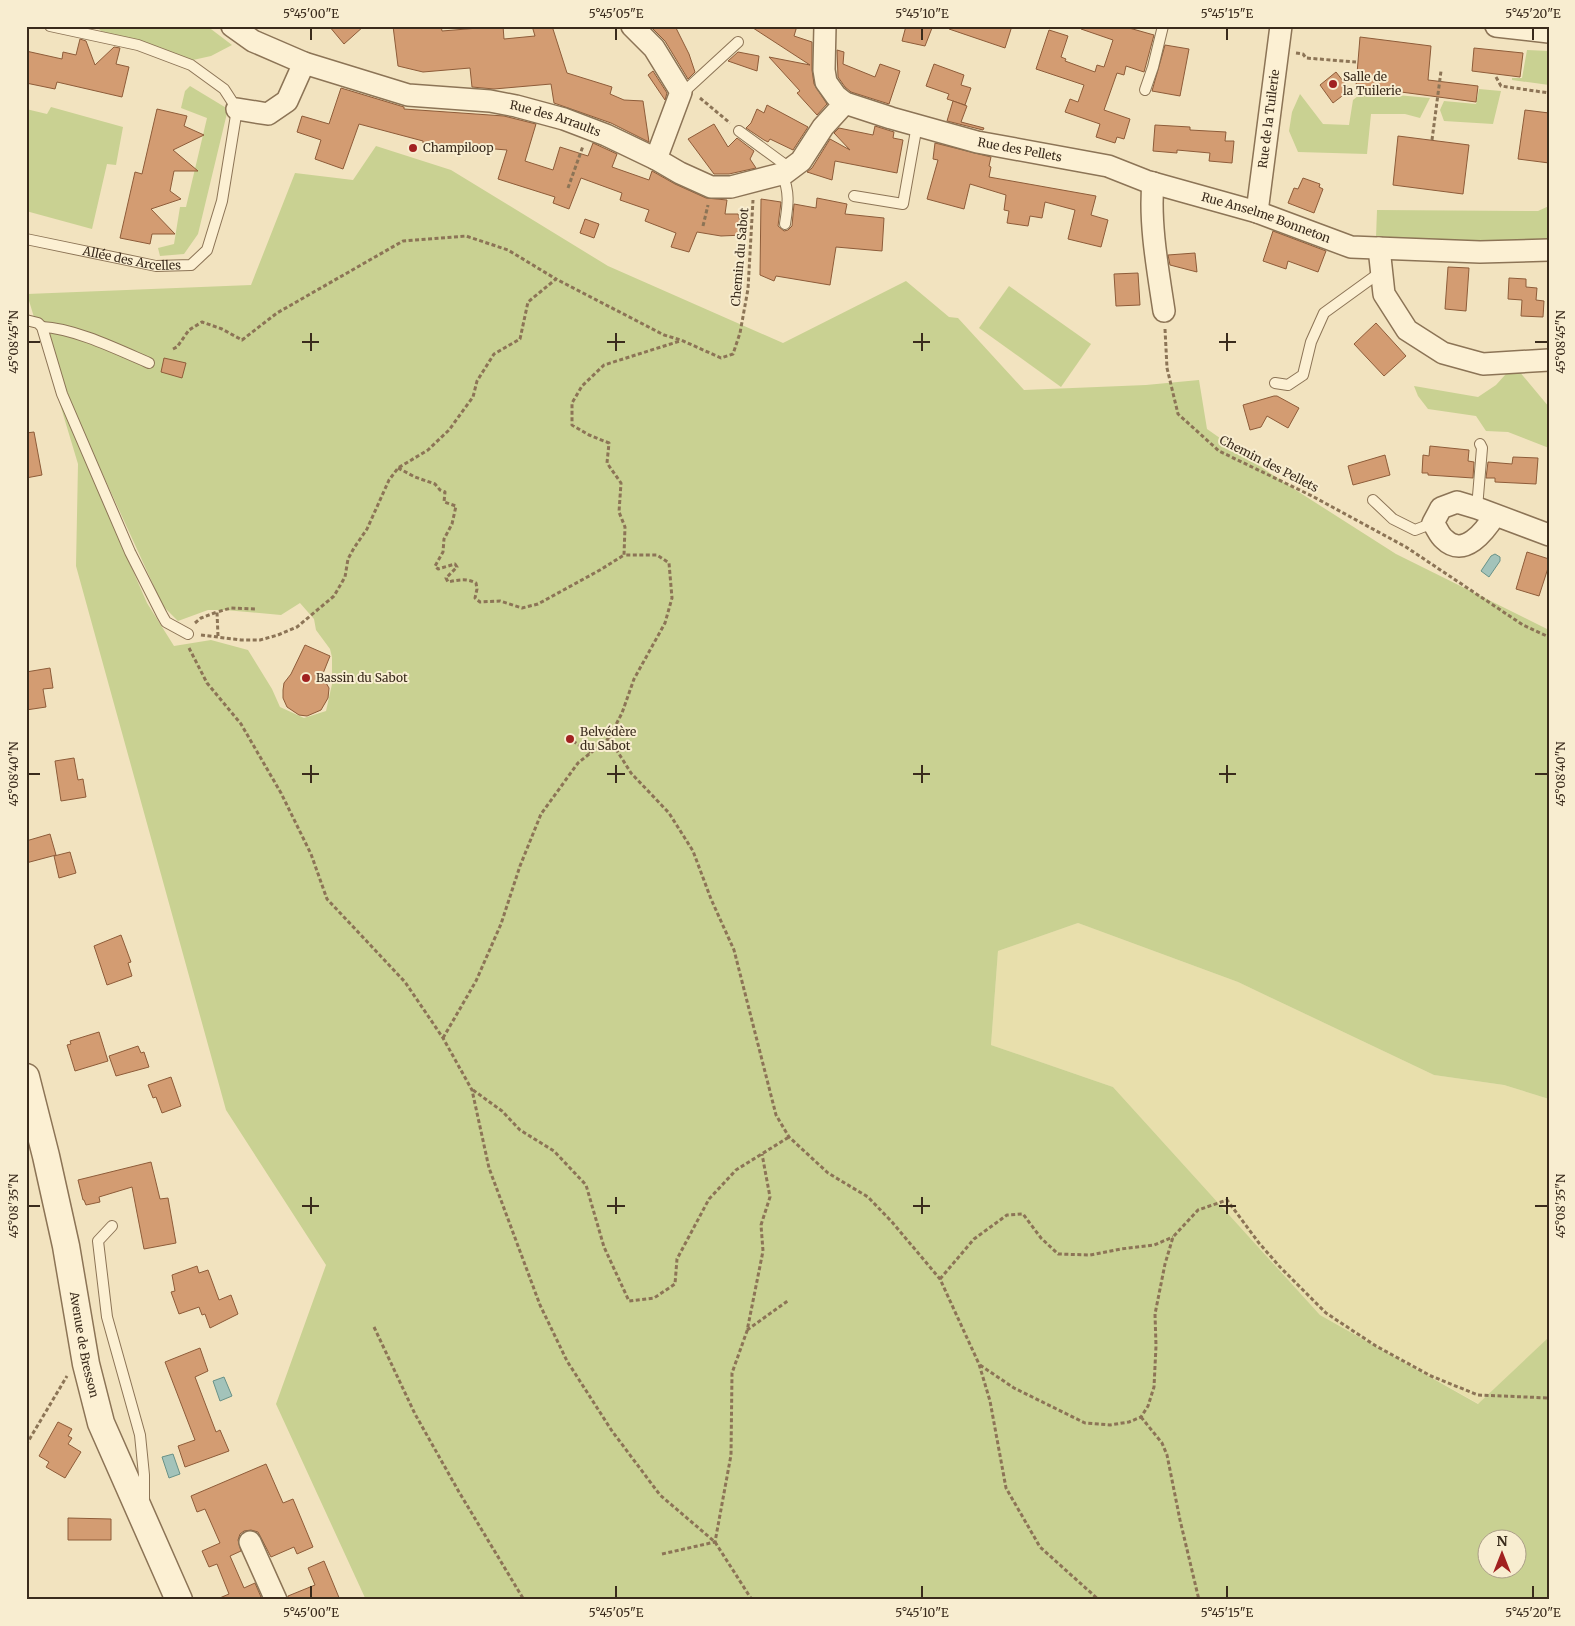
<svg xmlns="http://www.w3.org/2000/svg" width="1575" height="1626" font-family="Merriweather,serif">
<rect width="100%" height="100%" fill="#f2e3bf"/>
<!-- farmland -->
<polygon fill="#e8dfac" points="1078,923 1238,982 1434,1075 1504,1085 1549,1099 1549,1337 1479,1404 1320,1315 1113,1087 991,1045 998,951"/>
<!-- green -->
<g fill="#c9d192" fill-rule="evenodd">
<polygon points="96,26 207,26 232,45 211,56 193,60 101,31"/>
<polygon points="1527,50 1549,51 1549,85 1512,80 1512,78 1522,78"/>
<polygon points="190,86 228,109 198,234 184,254 160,256 158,248 174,244 180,207 186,207 207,118 181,108 185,91"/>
<polygon points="1479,89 1501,91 1493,124 1444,121 1440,110 1444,101 1476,104"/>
<polygon points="1363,92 1430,98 1420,118 1405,114 1371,114 1367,154 1298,152 1289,131 1292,112 1300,94 1323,124 1349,125 1353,100"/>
<polygon points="51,107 123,127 116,165 107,164 92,229 26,211 26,109 47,114"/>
<path d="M376 146 451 170 608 266 783 343 906 281 949 317 958 318 1024 390 1146 385 1199 380 1207 429 1280 480 1396 554 1549 630V1099L1504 1085 1434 1075 1238 982 1078 923 998 951 991 1045 1113 1087 1320 1315 1478 1404 1549 1337V1600H366L276 1404 326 1265 226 1110 76 566 78 464 27 294 251 285 295 173 353 180ZM82 429 163 606 178 621 208 610H225L281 615 300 603 314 619 316 630 330 649 332 657V684L326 711 304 718 280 707 272 689 248 650 211 640 174 646 147 603 119 539ZM1488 1538H1518V1568H1488Z"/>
<polygon points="1549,206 1549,242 1486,244 1376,238 1377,210 1538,211"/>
<polygon points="1009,286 1091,344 1061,387 979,328"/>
<polygon points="1514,365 1549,407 1549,448 1508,432 1486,431 1476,416 1428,409 1418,396 1414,386 1478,397 1496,385"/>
</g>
<!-- water -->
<g fill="#a3c3ba" stroke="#699288">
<polygon points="1495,554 1500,557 1500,561 1489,577 1481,571 1491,556"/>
<polygon points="224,1377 232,1396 220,1401 213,1381"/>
<polygon points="173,1454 180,1474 169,1478 162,1457"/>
</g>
<!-- building -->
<g fill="#d39c72" stroke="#8e5c39">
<polygon points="329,26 364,26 344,44"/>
<polygon points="393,26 441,26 442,31 503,26 504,39 535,36 532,26 552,26 567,73 612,87 610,94 624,100 643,101 649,142 611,123 554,103 551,84 494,89 472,87 470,68 423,72 398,66"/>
<polygon points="650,26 675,26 689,54 695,72 688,79 665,41"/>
<polygon points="750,26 797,26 794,36 812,42 812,70 814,84 827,104 817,115 797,93 800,91 769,57 810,65"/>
<polygon points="906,26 932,28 925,46 902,41"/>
<polygon points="949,26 1012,26 1005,48 949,29"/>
<polygon points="1081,26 1122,26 1154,35 1144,72 1126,66 1124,75 1117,73 1104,110 1130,119 1124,139 1117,137 1115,143 1096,137 1100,124 1065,112 1070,99 1078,102 1084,85 1036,69 1049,30 1068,36 1061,57 1066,59 1065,61 1095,72 1097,65 1104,67 1113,40 1081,29"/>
<polygon points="1360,37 1431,46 1428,80 1478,86 1476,102 1356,86"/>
<polygon points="80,39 86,41 95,65 114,47 120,48 116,64 129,67 122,97 57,82 55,89 26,83 26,51 62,59 63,52 76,55"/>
<polygon points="1165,45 1189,49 1180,96 1152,91"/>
<polygon points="1474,48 1523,53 1520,77 1472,71"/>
<polygon points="837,50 844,52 843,64 875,77 880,64 900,71 889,104 851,92 845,87 838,77"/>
<polygon points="738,52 759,56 757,71 728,61"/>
<polygon points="934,64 964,75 961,85 971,88 965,105 947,99 949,94 926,86"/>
<polygon points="653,71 667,93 665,100 648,75"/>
<polygon points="1336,72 1350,90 1333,103 1320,85"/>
<polygon points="341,88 404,107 404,109 504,116 536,124 525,161 553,170 560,147 588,156 593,143 617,154 612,167 649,180 652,171 675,184 706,198 727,200 725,214 738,214 744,235 721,236 697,232 689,252 671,247 676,233 645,221 649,210 620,200 622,193 581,178 569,209 553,203 555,197 498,179 507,150 423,143 423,141 359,124 343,169 315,159 321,140 297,132 302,116 329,124"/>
<polygon points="953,101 967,106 961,122 984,128 983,130 947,121"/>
<polygon points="767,105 808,127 793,150 770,139 768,142 764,140 746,128 751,123 757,109 764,113"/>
<polygon points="157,109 187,116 184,126 204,135 173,150 198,171 174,171 170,191 181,199 151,209 175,234 152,234 150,244 120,238 135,172 142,174"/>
<polygon points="1525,110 1549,113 1549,163 1518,159"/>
<polygon points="714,124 728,147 737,138 754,151 750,159 756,168 729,174 714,174 688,139"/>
<polygon points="1155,125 1190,127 1190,130 1226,132 1225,141 1234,141 1232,163 1209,161 1210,153 1177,150 1177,153 1153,151"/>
<polygon points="875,126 894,132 893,138 903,140 897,173 835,161 832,180 807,172 812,168 830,139 850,150 834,133 839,128 873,135"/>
<polygon points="1398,136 1469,145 1463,194 1393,185"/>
<polygon points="935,143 991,157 989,166 991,167 989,177 1096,196 1091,215 1108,220 1101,247 1068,239 1075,210 1045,202 1042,218 1030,216 1028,226 1007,223 1009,211 1004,210 1006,195 970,184 964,209 927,199 938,160 933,159"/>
<polygon points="1303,178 1320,184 1319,187 1323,189 1314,213 1288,203 1294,188 1298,189"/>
<polygon points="817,198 847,204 845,214 884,218 882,251 836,247 830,285 776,276 774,281 760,275 761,199 781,202 778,226 784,231 788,230 792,226 794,204 816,208"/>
<polygon points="585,219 599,224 594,238 580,233"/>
<polygon points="1273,231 1326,251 1318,272 1288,261 1286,269 1263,261"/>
<polygon points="1195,253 1197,272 1170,265 1168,255"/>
<polygon points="1448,267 1469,268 1466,311 1445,309"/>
<polygon points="1138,273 1140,305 1116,306 1114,274"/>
<polygon points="1509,278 1526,279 1526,287 1537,288 1536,300 1544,301 1543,317 1521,316 1522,300 1508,299"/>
<polygon points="1376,323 1406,356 1384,376 1354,344"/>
<polygon points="164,358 186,363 182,378 161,372"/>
<polygon points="1274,396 1277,396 1299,408 1288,428 1267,416 1261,427 1250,430 1243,405"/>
<polygon points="34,432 42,475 26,478 26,433"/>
<polygon points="1430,446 1469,450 1468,461 1474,462 1473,478 1428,475 1428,473 1422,473 1423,455 1429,456"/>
<polygon points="1385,455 1390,475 1353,485 1348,466"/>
<polygon points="1513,457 1538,458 1536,484 1495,482 1495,478 1486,478 1488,462 1512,464"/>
<polygon points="1527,552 1549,559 1549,565 1539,596 1516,589"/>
<polygon points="305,645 330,656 322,676 329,688 328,698 321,710 307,716 299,715 287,707 283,698 283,690 284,683 291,674"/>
<polygon points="50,668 53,688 43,689 46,707 26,710 26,672"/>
<polygon points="74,758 78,780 83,779 86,797 61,801 55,761"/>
<polygon points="50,834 56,855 26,863 26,841"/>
<polygon points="70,852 76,873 59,878 54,856"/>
<polygon points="121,935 131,962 128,963 132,976 107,985 94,946"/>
<polygon points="99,1032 108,1061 75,1071 67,1045 71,1044 70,1041"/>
<polygon points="138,1046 141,1053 144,1052 149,1067 116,1076 109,1056"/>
<polygon points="171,1077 181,1106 162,1113 156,1097 153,1098 148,1085"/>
<polygon points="151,1162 160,1199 168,1198 176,1243 144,1249 132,1187 99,1197 100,1202 86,1205 84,1200 83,1200 78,1180"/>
<polygon points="197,1266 199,1273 208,1270 219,1300 231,1295 238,1314 210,1328 205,1314 202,1315 199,1307 179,1314 171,1292 175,1291 172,1275"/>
<polygon points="200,1348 208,1371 195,1377 216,1432 220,1430 229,1451 185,1467 178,1446 195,1440 165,1362"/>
<polygon points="58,1422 72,1429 68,1436 72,1438 68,1444 81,1452 65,1478 46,1467 49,1462 39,1456"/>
<polygon points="266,1464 283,1503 293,1499 313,1547 297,1554 294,1547 271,1557 258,1532 251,1530 244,1531 240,1534 238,1540 241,1551 230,1556 244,1588 255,1583 261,1597 255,1600 215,1600 229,1594 217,1564 209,1567 202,1551 220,1543 205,1509 197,1512 191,1496"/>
<polygon points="68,1518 111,1519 111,1540 68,1540"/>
<polygon points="324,1561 340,1600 288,1600 288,1596 315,1585 308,1568"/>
</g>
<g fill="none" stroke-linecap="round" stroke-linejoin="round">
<defs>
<g id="service">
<polyline points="1145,90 1153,67 1163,26"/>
<polyline points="681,92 688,88 738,42"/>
<polyline points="739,131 791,169"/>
<path d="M782 174C790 192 788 205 785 224"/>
<polyline points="854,196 903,204 917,125"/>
<path id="s1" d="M26 239 156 266 191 265 207 250 222 201 237 109 224 89 191 65 138 45 50 26"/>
<polyline points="26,320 38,323 42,327 62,394 130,552 162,615 166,622 188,634"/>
<path d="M42 327C74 328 119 350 149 363"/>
<polyline points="1275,383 1288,385 1303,375 1311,342 1324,313 1382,271"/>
<polyline points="1373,500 1393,519 1415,530 1433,523"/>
<polyline points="1477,508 1482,448 1480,444"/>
<polyline points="112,1226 98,1241 107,1317 140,1435 144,1475 144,1502"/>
</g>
<g id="minor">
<path id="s2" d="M232 26 253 41 304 63 408 95 490 101 516 106 564 119 606 135 656 159 680 173 711 187H731L785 173 801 161 823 127 845 103"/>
<polyline points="632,26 654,48 681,92 656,159"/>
<path id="s3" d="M825 26 824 70 826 82 836 96 845 103 891 118 977 142 1108 166 1146 181 1257 212 1351 247 1480 252 1549 250"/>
<polyline points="1496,26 1549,32"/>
<polyline points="237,109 268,114 287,101 304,63"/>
<path d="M1153 183C1149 222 1158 271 1164 311"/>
<path id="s4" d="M1257 212 1281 26"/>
<polyline points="1379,248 1384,294 1407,330 1443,353 1483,364 1549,360"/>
<path d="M1495 515C1485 531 1464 559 1444 539 1439 535 1437 528 1433 523L1441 508 1457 502 1477 508 1549 535"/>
<polyline points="250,1542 276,1600"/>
</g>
<g id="tertiary">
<path id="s5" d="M26 1077 46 1156 66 1246 86 1364 101 1423 179 1600"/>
</g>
</defs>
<!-- service casing -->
<use href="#service" stroke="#8c7456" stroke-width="12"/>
<!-- minor casing -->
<use href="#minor" stroke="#8c7456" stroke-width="24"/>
<!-- tertiary casing -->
<use href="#tertiary" stroke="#8c7456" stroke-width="29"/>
<!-- path -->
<g stroke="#8c7456" stroke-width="3" stroke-dasharray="4 2.5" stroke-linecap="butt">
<polyline points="1296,53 1303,54 1306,58 1356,62"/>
<polyline points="1496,77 1501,86 1549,93"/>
<polyline points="700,98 730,123"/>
<polyline points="1432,140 1441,71"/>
<polyline points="568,188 583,146"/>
<polyline points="703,226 708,205"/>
<polyline points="1165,329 1167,368 1178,414 1219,451 1312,496 1406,547 1523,625 1549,637"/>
<polyline points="173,349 177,347 189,330 202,322 222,329 242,340 277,313 403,241 466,236 508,250 556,279"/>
<path d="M398 468 415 477 435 484 440 490 445 492 444 502 456 506 452 524 444 539 443 552 435 566 438 569 455 564 457 567 446 578 448 582C458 580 466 578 476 583L477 589 475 598 480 602 500 601 522 608 538 604 600 570 624 555"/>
<polyline points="195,623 201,618 217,612"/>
<polyline points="201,635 241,640 260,640 278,635 297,627 334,596 345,577 348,559 354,548 367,529 389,480 398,468 428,450 449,430 473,397 477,381 494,354 520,339 528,302 556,279 664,335 681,340 721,358 733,354 740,333 748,289 753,200"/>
<polyline points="218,636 217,612 231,608 255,609"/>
<polyline points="189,648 207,683 241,724 281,793 311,854 327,899 405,982 443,1038 472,1090 489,1168 540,1305 567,1361 612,1431 660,1495 715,1542 752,1600"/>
<polyline points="609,738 631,773 669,813 693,851 711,899 734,950 776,1115 789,1137 828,1173 868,1197 892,1222 940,1279 979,1364 990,1401 1006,1488 1040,1547 1099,1600"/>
<polyline points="573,741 590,753"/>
<polyline points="443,1038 476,981 501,924 520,866 541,814 578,763 609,738 622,713 634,679 665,623 672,598 669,563 657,555 624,555 625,527 619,512 621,483 607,463 609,443 589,435 572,425 572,403 582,386 604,365 680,341"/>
<polyline points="473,1090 502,1111 520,1130 554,1151 586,1185 604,1247 629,1301 654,1298 675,1284 677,1259 709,1199 736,1170 789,1137"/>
<polyline points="940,1279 974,1239 1007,1215 1023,1214 1041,1238 1058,1254 1090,1255 1121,1249 1154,1245 1173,1237"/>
<polyline points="374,1327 415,1414 459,1492 524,1600"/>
<polyline points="747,1330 789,1300"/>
<polyline points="980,1365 1014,1388 1085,1423 1110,1425 1129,1422 1141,1417 1148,1406 1154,1387 1156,1346 1155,1314 1165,1264 1173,1237 1198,1210 1227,1200 1259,1243 1280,1267 1326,1313 1376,1346 1431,1376 1478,1395 1549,1398"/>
<polyline points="1141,1417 1162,1443 1167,1455 1180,1520 1199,1600"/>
<polyline points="26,1445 67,1376"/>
<polyline points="662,1554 715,1542 731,1455 732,1373 747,1331 763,1251 761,1225 770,1197 762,1154"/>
</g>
<!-- service -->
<use href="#service" stroke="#fcf0d3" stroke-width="10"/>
<!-- minor -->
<use href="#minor" stroke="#fcf0d3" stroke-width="21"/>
<!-- tertiary -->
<use href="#tertiary" stroke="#fcf0d3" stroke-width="26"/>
</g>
<!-- ticks -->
<path fill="none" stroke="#3a2b1c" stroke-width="2" d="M311 28V40M616 28V40M922 28V40M1227 28V40M1533 28V40M311 333V351M616 333V351M922 333V351M1227 333V351M28 342H40M302 342H319M607 342H625M913 342H930M1219 342H1236M1535 342H1548M311 765V783M616 765V783M922 765V783M1227 765V783M28 774H40M302 774H319M607 774H625M913 774H930M1219 774H1236M1535 774H1548M311 1197V1214M616 1197V1214M922 1197V1214M1227 1197V1214M28 1206H40M302 1206H319M607 1206H625M913 1206H930M1219 1206H1236M1535 1206H1548M311 1586V1598M616 1586V1598M922 1586V1598M1227 1586V1598M1533 1586V1598"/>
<!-- markers -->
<g fill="#a12120" stroke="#f8edd0" stroke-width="2">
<circle cx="1333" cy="84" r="5"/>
<circle cx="413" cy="148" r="5"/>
<circle cx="306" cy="678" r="5"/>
<circle cx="570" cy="739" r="5"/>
</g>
<g text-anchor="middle" stroke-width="4" stroke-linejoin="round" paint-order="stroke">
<!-- poi labels -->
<g font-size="12" fill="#3a2b1c" stroke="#f8edd0" text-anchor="start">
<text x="1343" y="81">Salle de<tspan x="1343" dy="14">la Tuilerie</tspan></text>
<text x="423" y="152">Champiloop</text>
<text x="316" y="682">Bassin du Sabot</text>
<text x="580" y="736">Belvédère<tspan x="580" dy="14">du Sabot</tspan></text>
</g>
<!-- street labels -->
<g font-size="12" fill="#3a2b1c" stroke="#f8edd0">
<text dy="4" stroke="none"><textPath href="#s4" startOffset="94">Rue de la Tuilerie</textPath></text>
<text dy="4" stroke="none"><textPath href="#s2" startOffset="340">Rue des Arraults</textPath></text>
<text dy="4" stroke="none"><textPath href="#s3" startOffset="266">Rue des Pellets</textPath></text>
<text dy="4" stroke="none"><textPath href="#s3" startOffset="522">Rue Anselme Bonneton</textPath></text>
<text dy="4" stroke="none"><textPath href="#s1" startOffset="108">Allée des Arcelles</textPath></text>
<text transform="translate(740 257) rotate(-85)" y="4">Chemin du Sabot</text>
<text transform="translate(1269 464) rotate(27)" y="4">Chemin des Pellets</text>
<text dy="4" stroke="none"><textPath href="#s5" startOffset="274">Avenue de Bresson</textPath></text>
</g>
</g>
<!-- border -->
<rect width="1575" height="1626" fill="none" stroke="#f8edd0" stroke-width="55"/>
<!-- north arrow -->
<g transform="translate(1502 1554)"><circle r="24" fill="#f8edd0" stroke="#ac9f88"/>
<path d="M0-4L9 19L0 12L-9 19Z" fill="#a12120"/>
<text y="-8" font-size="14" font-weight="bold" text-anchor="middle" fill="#3a2b1c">N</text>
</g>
<rect x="28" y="28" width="1520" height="1570" fill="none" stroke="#3a2b1c" stroke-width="2"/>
<g font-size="12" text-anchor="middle" fill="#3a2b1c">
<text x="311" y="18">5°45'00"E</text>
<text x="616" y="18">5°45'05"E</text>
<text x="922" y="18">5°45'10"E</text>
<text x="1227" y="18">5°45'15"E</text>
<text x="1533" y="18">5°45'20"E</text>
<text transform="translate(14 342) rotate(-90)" y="4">45°08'45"N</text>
<text transform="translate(1561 342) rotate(-90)" y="4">45°08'45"N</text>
<text transform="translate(14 774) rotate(-90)" y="4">45°08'40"N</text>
<text transform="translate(1561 774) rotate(-90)" y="4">45°08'40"N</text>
<text transform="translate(14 1206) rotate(-90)" y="4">45°08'35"N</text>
<text transform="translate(1561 1206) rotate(-90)" y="4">45°08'35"N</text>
<text x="311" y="1617">5°45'00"E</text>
<text x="616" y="1617">5°45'05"E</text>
<text x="922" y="1617">5°45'10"E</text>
<text x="1227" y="1617">5°45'15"E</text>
<text x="1533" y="1617">5°45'20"E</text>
</g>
</svg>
